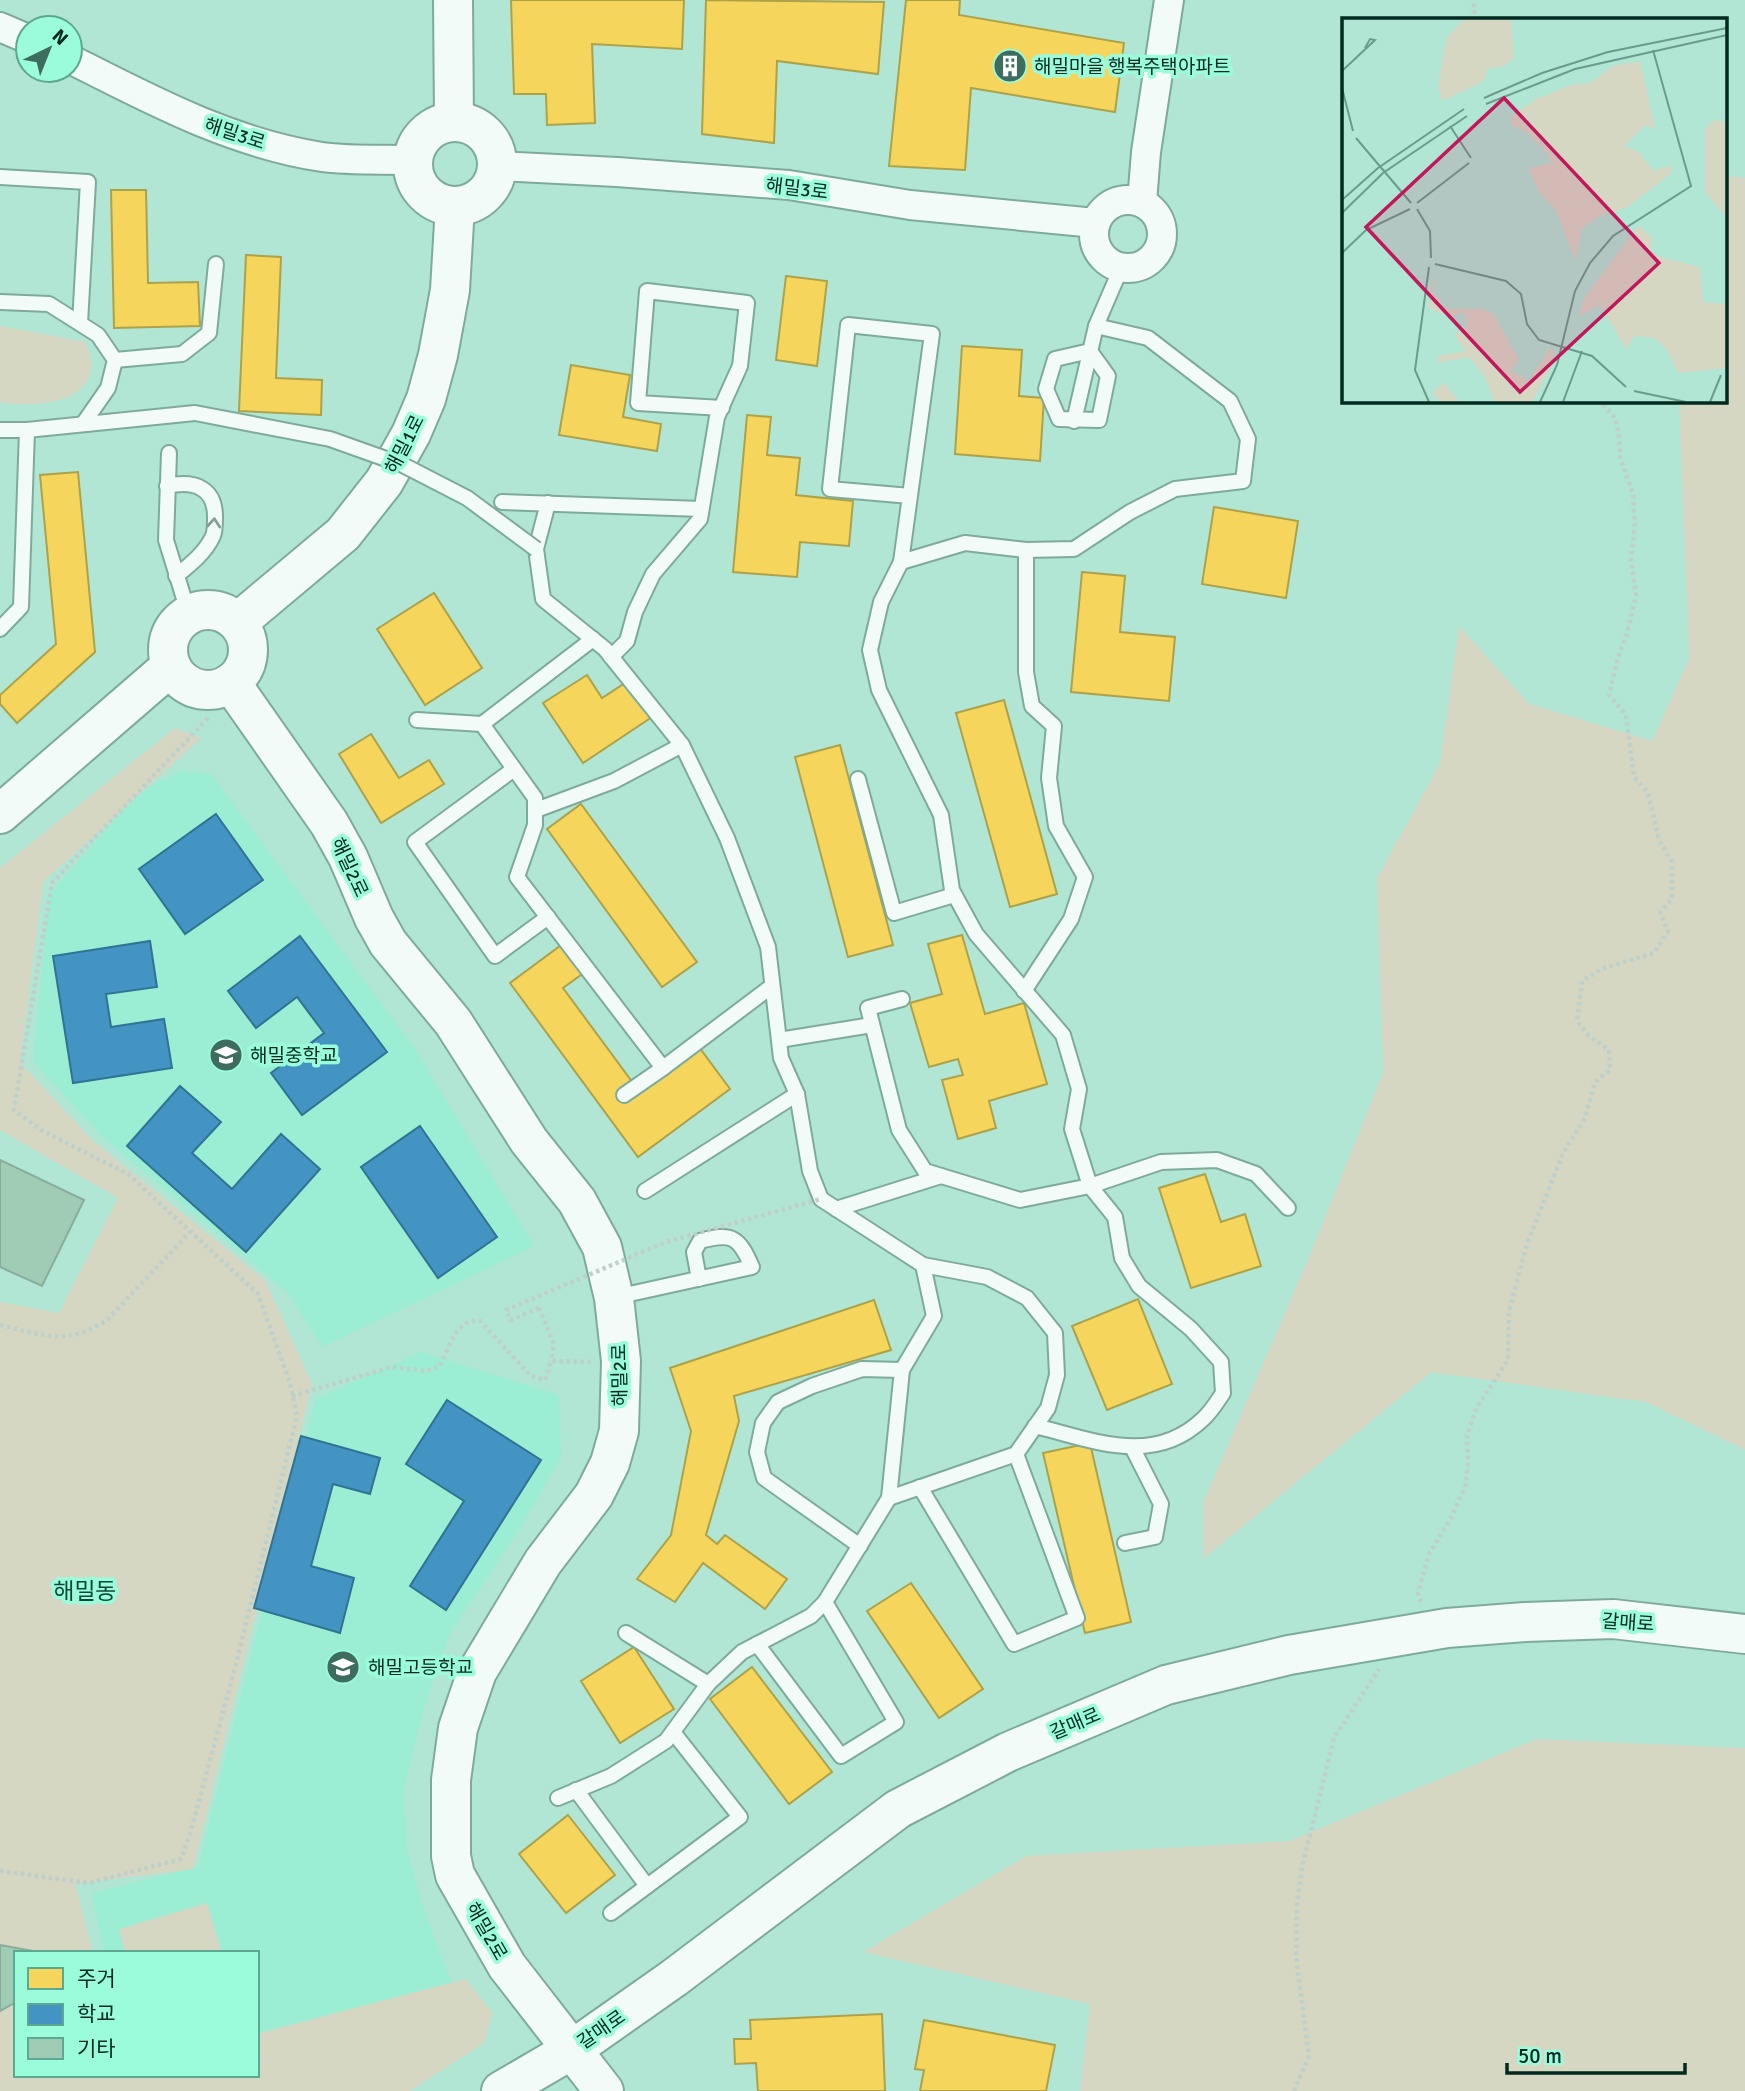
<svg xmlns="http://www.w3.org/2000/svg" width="1745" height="2091" font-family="Signika,'Noto Sans KR',sans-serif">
<rect width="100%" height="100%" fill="#b1e6d4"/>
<!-- built -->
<g fill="#9beed3">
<polygon points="182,771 211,774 415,1049 534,1246 322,1347 289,1294 101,1136 33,1061 49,895 139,791"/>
<polygon points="421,1352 559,1395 561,1457 520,1528 451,1631 425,1703 403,1791 407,1851 425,1913 451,1982 257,2033 257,1953 104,1953 92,1893 198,1867 315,1399"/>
</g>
<!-- green -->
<g fill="#d5d7c3">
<polygon points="1726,176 1745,178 1745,1450 1646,1402 1431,1372 1203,1559 1203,1503 1312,1250 1383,1073 1377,878 1440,763 1459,626 1529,704 1652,741 1689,659 1679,401 1726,401"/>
<path d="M0 326 86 342C87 347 91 353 91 358 97 405 31 408 0 402Z"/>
<polygon points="175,728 201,738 43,882 20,1062 91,1139 265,1280 312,1384 193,1869 75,1884 93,1953 16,1953 16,2075 257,2075 257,2034 466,1979 492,2013 484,2043 410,2091 0,2091 0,1302 59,1313 118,1198 0,1130 0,868"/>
<polygon points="1537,1739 1745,1748 1745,2091 1080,2091 1090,2004 863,1952 1026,1856 1289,1841"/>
<polygon points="207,1903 222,1953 125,1953 119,1929"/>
</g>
<!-- homes -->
<g fill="#f6d55c" stroke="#aca24a" stroke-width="2">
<polygon points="511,0 684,0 682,49 592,44 595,123 547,125 546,94 514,94"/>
<polygon points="706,0 884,2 878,74 777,61 774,143 702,134"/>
<polygon points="906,0 960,0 959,15 1124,43 1115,112 971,88 965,170 889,166"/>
<polygon points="111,190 146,190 148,283 198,282 200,326 114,328"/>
<polygon points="246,255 281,257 276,378 322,380 321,415 239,411"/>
<polygon points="786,276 827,281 817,366 776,360"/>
<polygon points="962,346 1022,350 1019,396 1044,398 1040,461 955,454"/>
<polygon points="571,365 630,375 623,417 661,424 657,451 559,435"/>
<polygon points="747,415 771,417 767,455 800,458 796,495 853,501 849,546 800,542 797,577 733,572"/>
<polygon points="78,472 95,652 17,723 0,704 0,695 56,644 40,475"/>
<polygon points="1214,507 1298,521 1286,598 1202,584"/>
<polygon points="1082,572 1125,576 1120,632 1175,637 1169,701 1071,692"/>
<polygon points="434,593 482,668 425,705 377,629"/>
<polygon points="587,675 602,698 628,681 652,717 583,763 543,703"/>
<polygon points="1004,700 1057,894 1010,907 956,713"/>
<polygon points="371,734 399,778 429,760 444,784 381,823 339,754"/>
<polygon points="840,745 893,945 848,957 795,757"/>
<polygon points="581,804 697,962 662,987 547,829"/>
<polygon points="962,935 985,1014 1024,1003 1047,1084 989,1101 996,1128 958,1139 942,1080 963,1075 958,1059 929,1067 910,1003 942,994 928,944"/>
<polygon points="564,943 585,972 563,988 636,1087 696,1043 730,1089 638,1157 510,983"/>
<polygon points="1205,1174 1221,1222 1245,1214 1261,1266 1191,1288 1159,1188"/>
<polygon points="1138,1299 1172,1384 1107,1410 1072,1326"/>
<polygon points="874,1300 891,1350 734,1396 739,1421 706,1535 717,1544 725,1535 787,1579 765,1609 703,1563 675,1602 637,1579 671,1535 691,1431 670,1368"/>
<polygon points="1090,1443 1131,1622 1085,1633 1043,1453"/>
<polygon points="911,1583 983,1689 939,1718 867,1611"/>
<polygon points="634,1647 674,1709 620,1743 581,1681"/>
<polygon points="752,1667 832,1772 789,1804 710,1699"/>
<polygon points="568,1815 615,1875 566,1913 519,1854"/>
<polygon points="882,2014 885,2091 758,2091 756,2063 735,2064 734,2039 751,2039 750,2020"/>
<polygon points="924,2020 1055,2045 1046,2091 920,2091 924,2070 915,2069"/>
</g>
<!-- schools -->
<g fill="#4393c3" stroke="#2f7492" stroke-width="2">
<polygon points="216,814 263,880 185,934 139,869"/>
<polygon points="300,936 387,1052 302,1115 271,1073 324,1033 297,997 256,1028 228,991"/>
<polygon points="150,941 157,987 106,994 111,1027 164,1019 172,1068 73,1083 53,956"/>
<polygon points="180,1086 221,1122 192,1153 232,1189 281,1134 320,1169 246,1252 127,1146"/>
<polygon points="420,1126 497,1237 438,1278 361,1167"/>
<polygon points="447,1400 541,1460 446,1610 410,1586 464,1501 406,1464"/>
<polygon points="301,1436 380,1458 370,1494 333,1484 311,1566 354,1578 340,1633 254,1608"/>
</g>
<!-- building -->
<g fill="#a0ccb5" stroke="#88ad9b" stroke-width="2">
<polygon points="0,1160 84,1200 42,1286 0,1267"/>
<polygon points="0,1945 44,1953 16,1953 16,2002 0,2011"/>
</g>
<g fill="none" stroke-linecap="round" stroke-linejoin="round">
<defs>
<g id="lane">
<polyline points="0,177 88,182 80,323"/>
<polyline points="0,302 49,304 98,335 115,360 108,388 83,424"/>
<polygon points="1090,351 1108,376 1099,420 1059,419 1046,389 1055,359"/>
<polyline points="115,360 182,354 209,333 216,264"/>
<polyline points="1074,421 1096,326 1121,268"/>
<polyline points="0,430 27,430 195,413"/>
<polyline points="169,453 166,540 189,615"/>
<path d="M167 486C195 480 216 488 215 519 215 525 215 531 213 536 205 553 191 564 176 576"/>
<path d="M910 496 830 489 848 325 932 334 901 562 881 602 870 650 879 690 941 815 952 890 976 934 1063 1035 1079 1089 1072 1129 1090 1186 1115 1217 1122 1258 1139 1286 1191 1329 1221 1362 1223 1393C1217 1402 1211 1412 1203 1419 1153 1467 1093 1440 1035 1426"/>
<polyline points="502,502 701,509"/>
<polyline points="548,503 536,549 543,599 605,649 682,745 727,838 768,947 781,1058 797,1094 810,1171 821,1199 923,1265 987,1277 1027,1298 1055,1333 1057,1375 1048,1408 1016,1454 889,1498"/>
<polyline points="901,562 965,543 1026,550 1074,549 1130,512 1175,489 1243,481 1248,439 1230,401 1148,338 1096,326"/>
<polyline points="0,629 21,607 27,430"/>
<polyline points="611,657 627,641 635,612 653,574 700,519 717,417 740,366 747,303 647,291 638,403 722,408"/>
<polyline points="417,720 482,724 593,639"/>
<polyline points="482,724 535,798 535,825 517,877 663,1068 772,986"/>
<polyline points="514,769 415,842 495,956 548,917"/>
<polyline points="858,779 894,913 954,895"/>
<polyline points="536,810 614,781 682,745"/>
<polyline points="1024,991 1071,919 1085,877 1056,826 1049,778 1054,726 1032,706 1026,672 1026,550"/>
<polyline points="902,999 868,1008 899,1130 925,1171 1020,1200 1090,1186 1161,1162 1217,1160 1256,1174 1288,1208"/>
<polyline points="779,1040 872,1025"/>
<polyline points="624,1095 663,1068"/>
<polyline points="645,1191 797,1094"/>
<polyline points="836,1209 941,1176"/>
<path d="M616 1297 752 1267C739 1237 732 1232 700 1241L694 1252 699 1279"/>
<polyline points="920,1487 1014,1644 1077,1618 1016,1454"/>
<polyline points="1125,1543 1155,1537 1161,1504 1132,1447"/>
<polyline points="860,1546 764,1478 757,1452 763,1423 778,1402 812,1386 862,1369 902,1370"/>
<polyline points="626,1633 708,1684"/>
<polyline points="757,1644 841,1756 896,1722 825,1602"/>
<polyline points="576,1790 647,1886"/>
<polyline points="558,1798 611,1776 666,1741 708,1684 742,1652 811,1616 825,1602 889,1498 902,1370 934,1316 923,1265"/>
<polyline points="611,1913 740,1817 673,1732"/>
</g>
<g id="street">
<polyline points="0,27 28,39"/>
<path d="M70 59C151 100 231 143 322 157 351 161 383 159 413 160"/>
<polyline points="496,166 617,172 789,185 910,205 1095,223"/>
<circle cx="1128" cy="234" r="34"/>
<polyline points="1142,202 1146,152 1169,0"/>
</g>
<g id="secondary">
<polyline points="453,0 454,121"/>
<circle cx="455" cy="164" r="42"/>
<circle cx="208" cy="650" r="40"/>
<polyline points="238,622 343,534 384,482 411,434 426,399 438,355 450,290 455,206"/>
<polyline points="231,683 329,823 348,857 374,918 388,943 453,1022 529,1141 577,1201 602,1247 614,1298 621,1361 619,1431 610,1463 594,1495 543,1562 477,1672 458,1728 451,1780 451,1856 455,1875 507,1966 604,2091"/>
<polyline points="0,814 170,667"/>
<polyline points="501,2091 573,2049 674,1978 898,1809 1008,1752 1166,1685 1289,1655 1447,1628 1525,1622 1613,1619 1745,1634"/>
</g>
</defs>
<!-- lane casing -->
<use href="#lane" stroke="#7eaa9c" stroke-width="18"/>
<!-- street casing -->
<use href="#street" stroke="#7eaa9c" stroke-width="32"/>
<!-- secondary casing -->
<use href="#secondary" stroke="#7eaa9c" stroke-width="42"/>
<!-- path -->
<g stroke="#bfcfca" stroke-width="4.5" stroke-dasharray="3.5 3.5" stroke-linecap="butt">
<polyline points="1469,19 1475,11 1473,0"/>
<polyline points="539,1308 554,1344 551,1361"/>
<path d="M0 1325C44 1335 67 1347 108 1319L190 1232"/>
<path d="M292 1396 392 1367 426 1371 440 1366C449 1348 456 1318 480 1321L531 1376 545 1380 551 1361 593 1362"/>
<polyline points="1421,1602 1418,1593 1429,1554 1451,1518 1466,1484 1468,1461 1467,1435 1477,1407 1508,1360 1509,1311 1527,1244 1563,1153 1584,1120 1595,1082 1610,1070 1609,1050 1588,1035 1577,1021 1582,981 1601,969 1654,953 1668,931 1660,913 1672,898 1672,862 1659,840 1648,793 1634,777 1626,715 1609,695 1618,657 1627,634 1636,595 1631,560 1635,524 1633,494 1620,457 1619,434 1615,418 1600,401"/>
<polyline points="0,1871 89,1883 181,1859 190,1834 236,1664 297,1416 290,1383 258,1294 128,1174 41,1130 14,1110 52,883 209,717"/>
<polyline points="1294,2091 1309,2056 1296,1957 1297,1904 1302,1867 1334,1738 1379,1669"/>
</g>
<!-- lane -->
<use href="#lane" stroke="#f3fbf9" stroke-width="14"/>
<!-- street -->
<use href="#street" stroke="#f3fbf9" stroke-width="28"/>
<!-- secondary -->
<use href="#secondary" stroke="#f3fbf9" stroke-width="38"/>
<defs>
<polyline id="lane-bridge" points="195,413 330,439 403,465 467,498 536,549"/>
</defs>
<!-- lane-bridge casing -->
<use href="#lane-bridge" stroke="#7eaa9c" stroke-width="18" stroke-linecap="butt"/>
<!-- path-bridge -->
<polyline stroke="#bfcfca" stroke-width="4.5" stroke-dasharray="3.5 3.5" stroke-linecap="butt" points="539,1308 510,1320 506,1310 666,1242 821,1199"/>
<!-- lane-bridge -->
<use href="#lane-bridge" stroke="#f3fbf9" stroke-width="14"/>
</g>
<!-- one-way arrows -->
<defs><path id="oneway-chevron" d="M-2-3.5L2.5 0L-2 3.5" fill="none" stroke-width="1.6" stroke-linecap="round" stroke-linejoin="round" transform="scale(1.75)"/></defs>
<use stroke="#869d97" href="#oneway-chevron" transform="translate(214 523) rotate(-85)"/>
<!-- icons -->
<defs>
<symbol id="building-disc" viewBox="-11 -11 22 22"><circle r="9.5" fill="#3e6c5e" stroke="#9bfcdc"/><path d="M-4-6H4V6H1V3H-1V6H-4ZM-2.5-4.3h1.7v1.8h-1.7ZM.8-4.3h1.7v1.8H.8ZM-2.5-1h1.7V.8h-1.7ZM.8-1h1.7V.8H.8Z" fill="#fff"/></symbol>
<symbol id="school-disc" viewBox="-11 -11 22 22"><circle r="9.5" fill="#3e6c5e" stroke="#9bfcdc"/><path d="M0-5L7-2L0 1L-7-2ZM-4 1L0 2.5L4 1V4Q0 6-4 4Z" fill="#fff"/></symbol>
</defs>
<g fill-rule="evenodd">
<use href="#building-disc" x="991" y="47" width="38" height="38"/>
<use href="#school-disc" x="207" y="1036" width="38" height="38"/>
<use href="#school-disc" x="324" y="1648" width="38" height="38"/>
</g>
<g text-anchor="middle" stroke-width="7" stroke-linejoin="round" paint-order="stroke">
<!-- poi labels -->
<g font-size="19" fill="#002a1f" stroke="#9bfcdc" text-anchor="start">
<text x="1034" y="73">해밀마을 행복주택아파트</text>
<text x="250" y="1062">해밀중학교</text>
<text x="368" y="1674">해밀고등학교</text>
</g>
<!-- street labels -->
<g font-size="19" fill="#002a1f" stroke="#9bfcdc">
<text transform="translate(235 133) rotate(18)" y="7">해밀3로</text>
<text transform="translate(797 188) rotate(7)" y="7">해밀3로</text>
<text transform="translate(404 444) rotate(-63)" y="7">해밀1로</text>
<text transform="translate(350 867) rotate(65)" y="7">해밀2로</text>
<text transform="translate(619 1375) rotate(-91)" y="7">해밀2로</text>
<text transform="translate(1628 1622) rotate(4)" y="7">갈매로</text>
<text transform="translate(1075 1723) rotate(-23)" y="7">갈매로</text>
<text transform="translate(487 1931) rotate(60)" y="7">해밀2로</text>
<text transform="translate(601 2029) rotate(-35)" y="7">갈매로</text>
</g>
<!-- quarter labels -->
<g font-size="23" fill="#104638" stroke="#9bfcdc">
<text x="85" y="1599">해밀동</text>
</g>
</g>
<!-- overview -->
<g transform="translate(1342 18)">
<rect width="385" height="385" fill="#b1e6d4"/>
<path d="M122 1H169L172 40 162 48 145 51 142 63 100 83 96 67 105 19ZM298 43 313 111 304 107 282 128 296 133 312 153 330 147 328 156 286 189 258 198 239 211 234 243 213 191 198 176 186 150 209 145 206 136 184 114 169 107V99L194 81 232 66H247L271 48ZM371 102 385 104V200L363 174V111ZM297 207 311 221 308 232 318 239 358 249 361 284 385 286V350L336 355 325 332 312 320 293 318 284 331 258 287 236 299 242 280ZM94 252 92 275 104 291H139L151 295 177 342 169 353 187 363 207 331 212 332 211 345 190 384H152L144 361 127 339 95 345 96 338 123 333 112 317 125 308 122 295 106 298 86 290ZM102 365 117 384H98L90 374Z" fill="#d5d7c3"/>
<path fill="none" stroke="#6a9b8c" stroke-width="2" d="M0 53 33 22 28 21 23 30M0 70 11 113M142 80 200 55 266 34 385 10M144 86 233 51 385 17M108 108 129 140M14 120 69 185M0 182 36 150 122 91M75 185 127 145M75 191 88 213 89 240M0 195 41 155 125 98M0 235 24 212 68 191M93 246 164 263 179 276 185 306 197 322 250 338 284 369M87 249 73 352 87 384M292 373 344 384M198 384 215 347 233 273 248 245 271 218 349 168 311 32M221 384 240 333M368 384 379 357"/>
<path fill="#c2185b" fill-opacity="0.15" stroke="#c2185b" stroke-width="3.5" d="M162 80 317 245 178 374 24 209Z"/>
<rect width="385" height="385" fill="none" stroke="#002a1f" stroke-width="3.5"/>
</g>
<!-- legend -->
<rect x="14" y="1951" width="245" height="126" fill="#9bfcdc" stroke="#5da890" stroke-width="2"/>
<rect x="28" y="1968" width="35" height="21" fill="#f6d55c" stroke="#5da890" stroke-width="2"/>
<text x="77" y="1986" font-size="21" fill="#002a1f">주거</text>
<rect x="28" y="2004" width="35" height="21" fill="#4393c3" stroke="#5da890" stroke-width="2"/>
<text x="77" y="2021" font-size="21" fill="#002a1f">학교</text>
<rect x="28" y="2038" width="35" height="21" fill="#a0ccb5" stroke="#5da890" stroke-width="2"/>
<text x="77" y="2056" font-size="21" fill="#002a1f">기타</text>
<!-- north arrow -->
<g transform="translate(49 49) rotate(43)"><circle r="33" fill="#9bfcdc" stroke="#5da890" stroke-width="2"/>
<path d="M0-5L12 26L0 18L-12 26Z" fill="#3e6c5e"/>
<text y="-10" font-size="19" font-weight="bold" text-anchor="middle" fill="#002a1f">N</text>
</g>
<!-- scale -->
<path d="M1507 2063v10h178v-10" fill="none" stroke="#002a1f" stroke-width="3.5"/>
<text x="1518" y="2063" font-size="21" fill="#002a1f" stroke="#9bfcdc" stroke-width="5" paint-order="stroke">50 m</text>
</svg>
